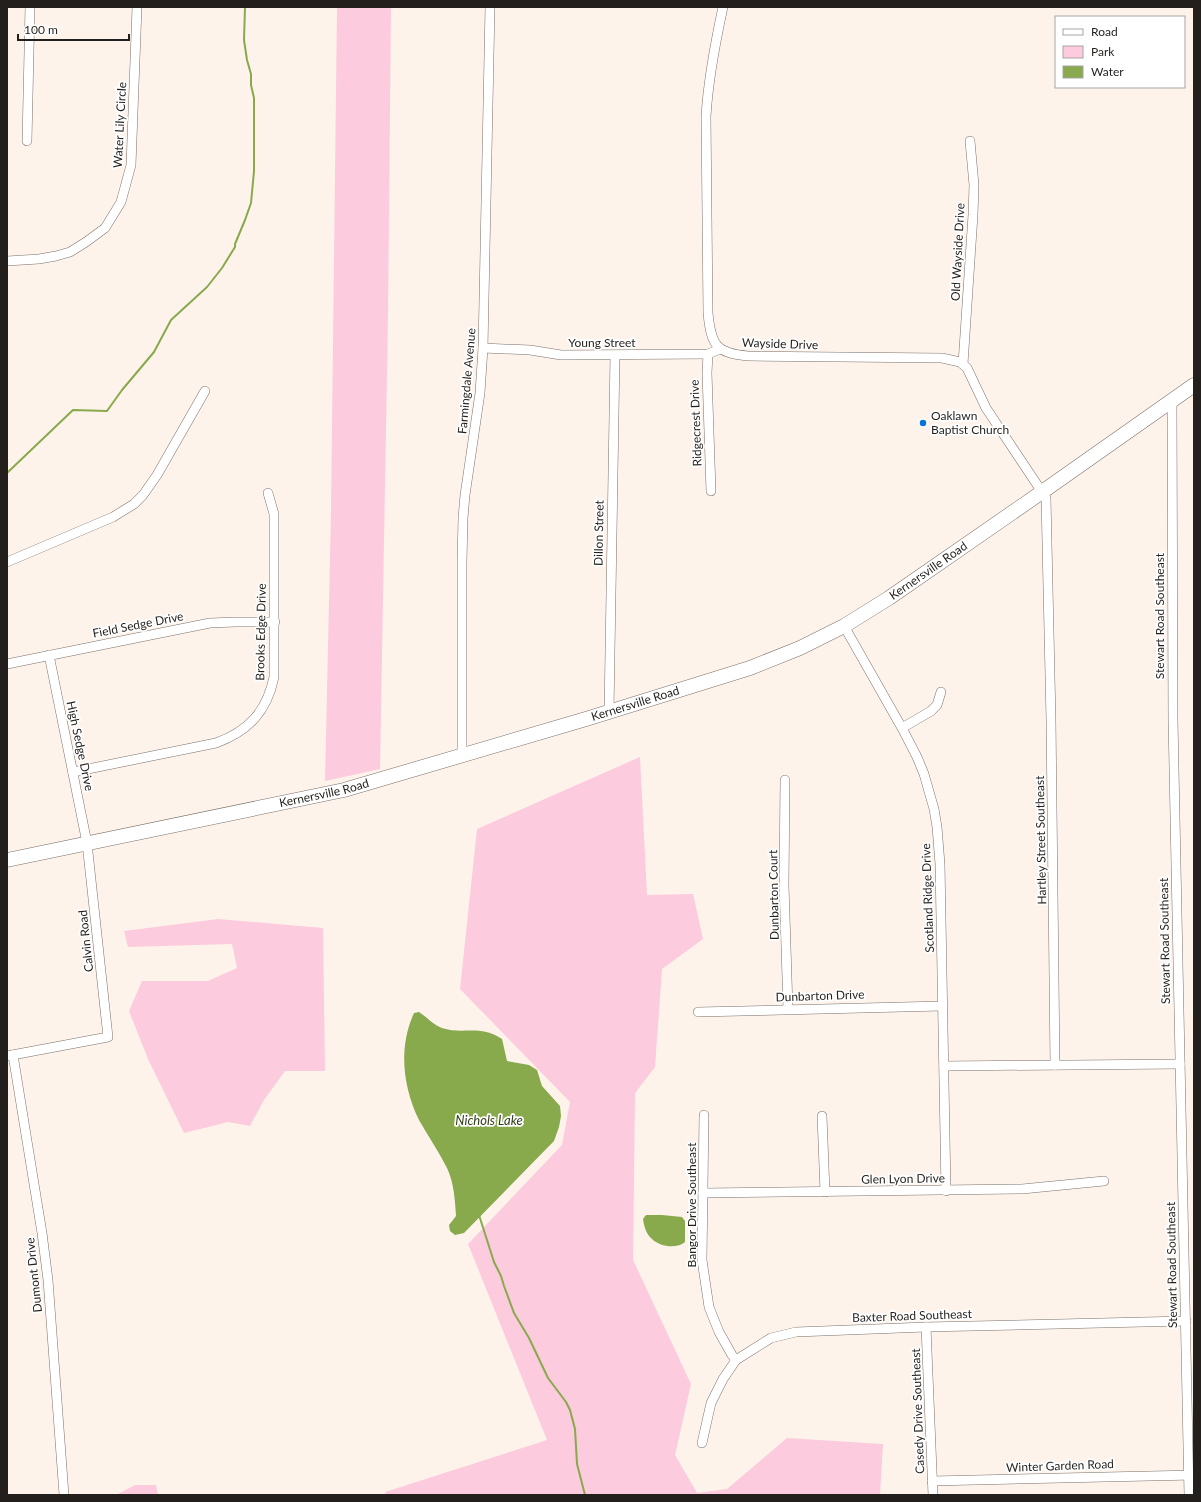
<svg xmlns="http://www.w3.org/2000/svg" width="1201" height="1502" font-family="Lato,sans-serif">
<rect width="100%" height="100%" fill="#fef3eb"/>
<!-- green -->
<g fill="#fccbdd">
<polygon points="337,7 391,7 388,315 380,769 325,781 331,512"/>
<polygon points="640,757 647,895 693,894 703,939 662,969 655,1067 635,1093 633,1260 691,1384 675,1455 697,1493 727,1489 787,1438 883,1444 880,1495 386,1495 385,1492 547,1440 468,1244 562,1145 570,1102 460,989 477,829"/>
<polygon points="218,919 323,928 325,1071 285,1071 264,1100 250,1126 228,1122 184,1133 148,1059 129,1011 142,981 208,981 237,968 232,944 128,947 124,931"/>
<polygon points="135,1485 156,1485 158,1495 116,1495"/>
</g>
<!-- water -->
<g fill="#88a94c">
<path d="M419 1012C427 1017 432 1024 442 1028 463 1035 480 1024 502 1039L507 1061 529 1065 537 1070 542 1086 560 1106 561 1116 559 1127 554 1141 464 1233 455 1235 450 1231 449 1225 456 1216C455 1200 454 1183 447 1168 439 1152 428 1136 419 1120 403 1087 398 1048 414 1013Z"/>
<path d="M646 1215H662L682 1217 685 1221V1242C677 1249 660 1247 652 1239 646 1234 644 1226 643 1219Z"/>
</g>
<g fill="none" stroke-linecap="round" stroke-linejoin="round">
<!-- stream -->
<g stroke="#88a94c" stroke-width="2">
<polyline points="7,473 73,410 107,411 122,390 154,352 171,320 207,287 222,268 235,247 235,244 245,220 251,203 254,171 254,98 251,85 251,74 247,60 244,40 245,7"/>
<polyline points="479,1215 494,1262 501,1276 504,1286 514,1313 529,1338 548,1378 566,1402 570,1410 575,1429 577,1464 585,1495"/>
</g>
<defs>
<g id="minor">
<path d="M723 7C715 44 708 80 706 117L708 313C711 345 716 353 748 356L942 358 960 362 967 368 986 408 1046 498 1051 720 1055 1065"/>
<polyline points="27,141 30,7"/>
<polyline points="7,261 39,259 56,256 70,252 86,242 105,228 121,202 131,165 137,7"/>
<polyline points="483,348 530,350 561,355 708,354 720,349"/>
<polyline points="708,354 707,373 711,491"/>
<polyline points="963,364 973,215 974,185 970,141"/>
<polyline points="1172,401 1173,720 1189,1495"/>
<polyline points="7,562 113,517 134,504 143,495 157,475 205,391"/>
<polyline points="844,626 902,728 917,757 924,774 934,809 937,827 940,864 946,1191"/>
<polyline points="7,664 210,623 235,622 275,622"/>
<polyline points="609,712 615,355"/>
<polyline points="902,728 931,711 937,705 941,692"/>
<polyline points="462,755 462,561 463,518 465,495 480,393 483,348 490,7"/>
<path d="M73 772 216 743C249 731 267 711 274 677V514L268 493"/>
<polyline points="785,780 784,885 788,1009"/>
<polyline points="698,1012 942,1006"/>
<polyline points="13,1055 42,1233 48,1280 64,1495"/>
<polyline points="7,1056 108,1037 87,843 49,655"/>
<polyline points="944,1066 1180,1064"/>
<polyline points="704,1115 702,1260 709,1307 719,1332 732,1355 736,1360"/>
<polyline points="822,1116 825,1192"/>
<polyline points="703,1193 1022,1189 1104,1181"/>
<polyline points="926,1327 933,1495"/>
<polyline points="702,1443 711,1403 723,1379 736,1360 771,1338 796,1332 926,1327 1186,1321"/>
<polyline points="932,1481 1194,1475"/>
</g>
<g id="primary">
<path id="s1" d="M7 860 344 790 586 719 750 668 800 648 844 626 889 598 1042 492 1194 385"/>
</g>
</defs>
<!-- minor casing -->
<use href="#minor" stroke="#7a716a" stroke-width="10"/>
<!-- primary casing -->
<use href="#primary" stroke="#7a716a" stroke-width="15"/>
<!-- minor -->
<use href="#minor" stroke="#fff" stroke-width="9"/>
<!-- primary -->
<use href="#primary" stroke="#fff" stroke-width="14"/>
</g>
<!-- markers -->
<circle fill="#0e70d9" stroke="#fff" stroke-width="1.5" cx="923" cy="423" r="4"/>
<g text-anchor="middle" stroke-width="3.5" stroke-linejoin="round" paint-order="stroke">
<!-- street labels -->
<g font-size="12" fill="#221f1c" stroke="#fff">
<text transform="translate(120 125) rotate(-87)" y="4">Water Lily Circle</text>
<text transform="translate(958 252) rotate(-87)" y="4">Old Wayside Drive</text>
<text x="602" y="347">Young Street</text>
<text transform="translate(780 344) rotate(2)" y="4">Wayside Drive</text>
<text transform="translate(467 381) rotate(-85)" y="4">Farmingdale Avenue</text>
<text transform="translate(696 423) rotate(-92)" y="4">Ridgecrest Drive</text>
<text transform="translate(599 533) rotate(-89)" y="4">Dillon Street</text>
<text dy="4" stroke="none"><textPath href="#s1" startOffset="972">Kernersville Road</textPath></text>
<text transform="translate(1160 616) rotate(-90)" y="4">Stewart Road Southeast</text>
<text transform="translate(138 625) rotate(-11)" y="4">Field Sedge Drive</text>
<text transform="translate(261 632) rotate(-89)" y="4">Brooks Edge Drive</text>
<text dy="4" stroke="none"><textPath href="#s1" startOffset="648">Kernersville Road</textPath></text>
<text transform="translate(80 746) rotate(78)" y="4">High Sedge Drive</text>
<text dy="4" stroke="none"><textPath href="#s1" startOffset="324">Kernersville Road</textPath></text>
<text transform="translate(1041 840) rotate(-91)" y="4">Hartley Street Southeast</text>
<text transform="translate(774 895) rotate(-91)" y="4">Dunbarton Court</text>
<text transform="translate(928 898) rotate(-92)" y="4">Scotland Ridge Drive</text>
<text transform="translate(86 941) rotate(-96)" y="4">Calvin Road</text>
<text transform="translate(1165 941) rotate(-91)" y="4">Stewart Road Southeast</text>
<text transform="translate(820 996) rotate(-2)" y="4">Dunbarton Drive</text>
<text transform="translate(903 1179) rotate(-1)" y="4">Glen Lyon Drive</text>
<text transform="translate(692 1205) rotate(-90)" y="4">Bangor Drive Southeast</text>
<text transform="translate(1172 1265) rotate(-91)" y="4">Stewart Road Southeast</text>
<text transform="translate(34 1275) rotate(-96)" y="4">Dumont Drive</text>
<text transform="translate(912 1316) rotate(-2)" y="4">Baxter Road Southeast</text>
<text transform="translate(918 1411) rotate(-92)" y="4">Casedy Drive Southeast</text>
<text transform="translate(1060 1466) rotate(-2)" y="4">Winter Garden Road</text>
</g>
<!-- poi labels -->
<g font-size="12" fill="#221f1c" stroke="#fff" text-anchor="start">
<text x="931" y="420">Oaklawn<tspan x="931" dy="14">Baptist Church</tspan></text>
</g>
<!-- water labels -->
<g font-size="13" font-style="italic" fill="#313f18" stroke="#fff">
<text x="489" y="1125">Nichols Lake</text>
</g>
</g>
<!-- border -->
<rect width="1201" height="1502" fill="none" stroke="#221f1c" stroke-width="16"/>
<!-- legend -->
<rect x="1055" y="16" width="130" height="72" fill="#ffffff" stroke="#a7a5a4"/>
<rect x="1063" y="29" width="20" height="6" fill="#ffffff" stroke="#a7a5a4"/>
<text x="1091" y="36" font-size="12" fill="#221f1c">Road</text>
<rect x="1063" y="46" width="20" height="12" fill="#fccbdd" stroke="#a7a5a4"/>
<text x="1091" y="56" font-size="12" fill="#221f1c">Park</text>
<rect x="1063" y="66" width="20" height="12" fill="#88a94c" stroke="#a7a5a4"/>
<text x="1091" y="76" font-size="12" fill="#221f1c">Water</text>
<!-- scale -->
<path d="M18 34v6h111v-6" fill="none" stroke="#221f1c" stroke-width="2"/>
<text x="24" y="34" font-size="12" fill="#221f1c" stroke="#ffffff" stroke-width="3" paint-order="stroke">100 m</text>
</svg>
